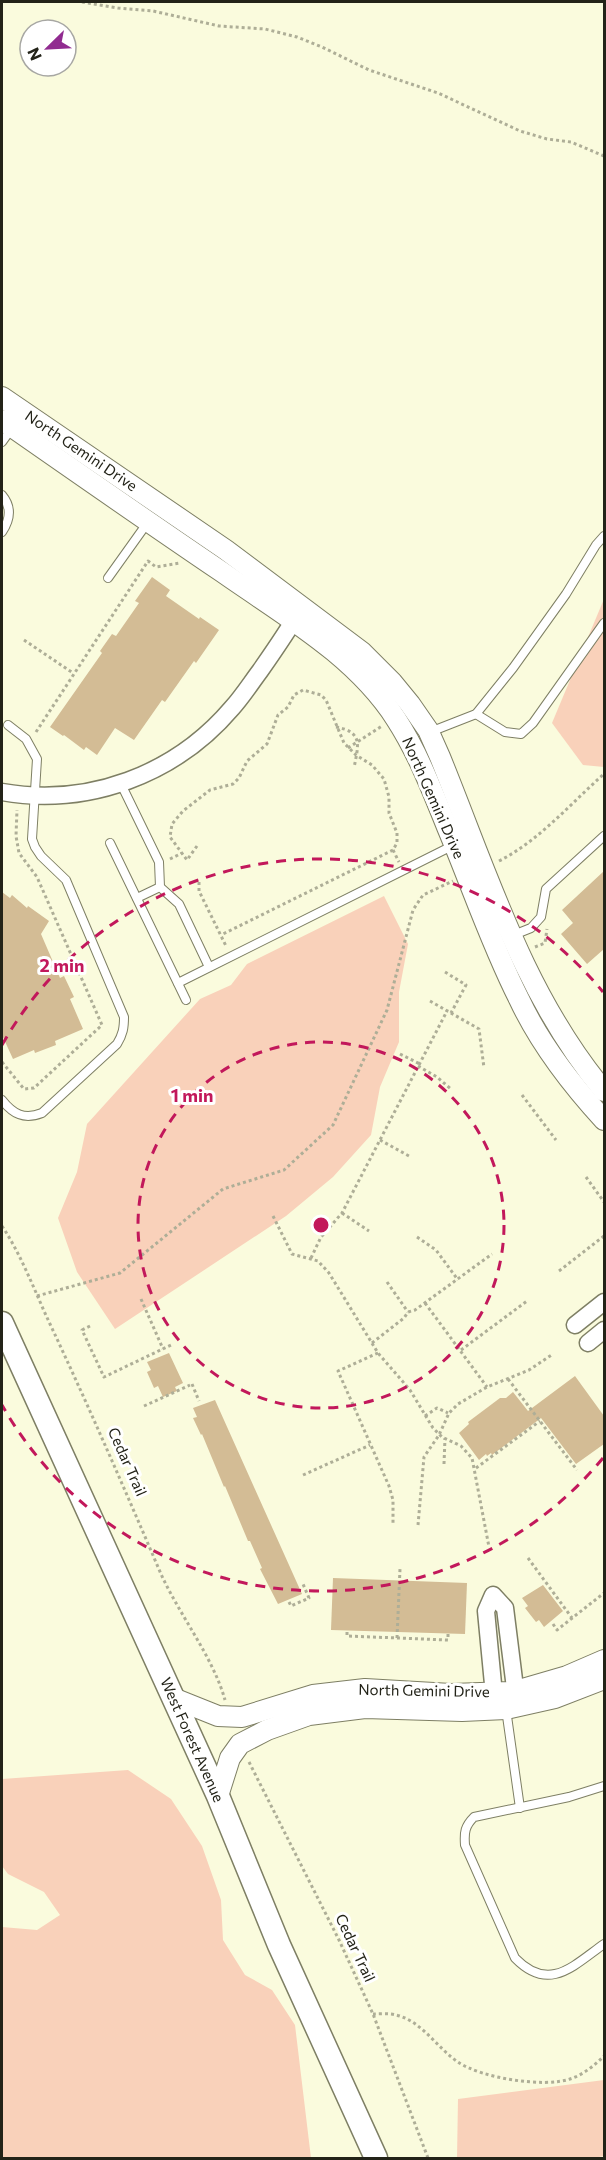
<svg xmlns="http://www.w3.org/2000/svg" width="606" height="2160" font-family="Commissioner,sans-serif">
<rect width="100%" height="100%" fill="#fafbdd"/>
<!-- green -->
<g fill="#f9d1ba">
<polygon points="604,599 604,767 583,765 552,723"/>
<polygon points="384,896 408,944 399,992 399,1042 380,1087 371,1135 333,1177 286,1216 115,1329 77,1272 58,1218 77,1172 87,1124 200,999 231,985 247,964"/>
<polygon points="128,1770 171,1799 202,1846 221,1900 223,1940 245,1975 272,1990 295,2025 311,2158 2,2158 2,1927 37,1930 60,1915 44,1892 8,1874 2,1866 2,1779"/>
<polygon points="604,2080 604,2156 594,2158 457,2158 458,2099"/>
</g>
<!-- building -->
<g fill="#d3bc95">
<polygon points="152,577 170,590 166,596 199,619 200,617 219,630 196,663 194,661 165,702 162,700 134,740 115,728 97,755 86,747 84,750 64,735 63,736 50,727 102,653 100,651 112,634 116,636 139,603 135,601"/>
<polygon points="604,871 604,949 587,964 561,934 573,923 562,910"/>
<polygon points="2,892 10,898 12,895 27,908 28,906 49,921 41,934 60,978 64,976 74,997 70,999 83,1029 55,1041 56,1045 35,1053 34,1050 13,1059 2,1035"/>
<polygon points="169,1353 183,1383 175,1387 177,1391 163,1397 158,1386 154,1388 147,1372 151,1370 147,1362"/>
<polygon points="575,1376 604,1416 604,1444 576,1464 541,1418 492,1455 491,1453 487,1456 486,1454 479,1460 459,1433 469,1424 468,1422 500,1398 506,1398 513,1392 528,1411"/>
<polygon points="215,1400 302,1594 278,1604 260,1569 262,1568 250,1541 248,1541 225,1486 224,1487 202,1434 201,1435 193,1418 197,1417 193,1408"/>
<polygon points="333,1578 467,1583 465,1634 331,1630"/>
<polygon points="543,1585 563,1611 544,1627 539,1620 536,1622 525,1608 528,1606 522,1598"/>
</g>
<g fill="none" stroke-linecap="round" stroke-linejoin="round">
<defs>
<g id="service">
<polyline points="2,442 12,428"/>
<path d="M2 495C12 507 10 520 2 532"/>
<polyline points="108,578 148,522"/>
<polyline points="476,714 505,732 521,734 533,723 604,623"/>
<polyline points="430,732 476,714 513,668 566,594 596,545 604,536"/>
<polyline points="121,784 159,862 160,887 179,904 209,967"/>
<polyline points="110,843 186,1000"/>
<polyline points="137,898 160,887"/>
<polyline points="511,936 531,928 541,917 546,889 604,836"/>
<polyline points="178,983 454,845"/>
<path d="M2 1100C13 1114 24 1120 42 1113L117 1044C123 1034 124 1028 124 1017L66 880 41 856 35 847 32 839 37 759 26 739 8 725"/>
<polyline points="506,1709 520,1808"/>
<path d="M604 1786 569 1797 474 1817C465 1826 464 1832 465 1845L515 1958C549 1993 573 1966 604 1944"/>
</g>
<g id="minor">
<path d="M2 792C88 807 175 775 232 708 242 697 251 683 260 671 274 651 288 631 300 610"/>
<polyline points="575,1325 604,1302"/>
<polyline points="588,1343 604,1330"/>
<polyline points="495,1705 486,1611 493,1595 505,1608 517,1704"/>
</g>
<g id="tertiary">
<path d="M2 397 226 550 362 652 392 682 410 704 428 730 440 757C487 872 523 994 604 1091"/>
<path d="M2 420C75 471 148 522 222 572 283 615 355 655 396 719 418 753 432 790 447 827 471 884 491 944 519 999 540 1044 571 1084 604 1120"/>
<polyline points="173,1698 218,1716 242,1717 313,1695 365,1689 451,1694 512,1692 567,1676 604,1660"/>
<polyline points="218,1796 230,1758 240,1744 267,1730 309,1715 365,1708 462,1711 506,1709 555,1698 604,1679"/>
</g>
<polyline id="secondary" points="2,1323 218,1796 279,1945 376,2158"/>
</defs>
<!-- service casing -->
<use href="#service" stroke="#7e7f64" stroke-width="10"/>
<!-- minor casing -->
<use href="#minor" stroke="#7e7f64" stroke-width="19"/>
<!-- tertiary casing -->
<use href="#tertiary" stroke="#7e7f64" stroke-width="22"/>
<!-- secondary casing -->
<use href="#secondary" stroke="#7e7f64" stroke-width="25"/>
<!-- path -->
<g stroke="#aeae97" stroke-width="3" stroke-dasharray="3 3" stroke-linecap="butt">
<polyline points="82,2 118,8 153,11 219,26 265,29 297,37 322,47 369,70 438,93 520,131 547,139 571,142 604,156"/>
<polyline points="24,640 73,673"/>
<path d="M336 727C364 732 358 746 354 768"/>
<polyline points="36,732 148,561 156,567 180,563"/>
<polyline points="348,748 382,726"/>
<polyline points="197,846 187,860 170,837 172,824 183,811 210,790 233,784 239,778 247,761 267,744 278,715 288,707 294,695 303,690 321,695 326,700 344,743 356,755 372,765 384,779 389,797 389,813 397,833 397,843 393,850 221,935"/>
<polyline points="393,850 399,862"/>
<polyline points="170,859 182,853"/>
<path d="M499 861C540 840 570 804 604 774"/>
<polyline points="199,882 199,891 226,946"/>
<polyline points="535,947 545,943 547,929"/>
<polyline points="445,972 466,985 451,1013"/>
<polyline points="430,1001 479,1029 484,1068"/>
<polyline points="400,1054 420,1064"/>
<polyline points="2,1062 24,1089 34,1088 102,1025 37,877 19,853 16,836 17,810"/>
<polyline points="418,1066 437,1077 452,1090"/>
<polyline points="522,1095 556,1140"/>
<polyline points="380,1140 409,1156"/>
<polyline points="586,1177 604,1202"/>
<polyline points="342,1213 369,1231"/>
<polyline points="273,1216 292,1254 318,1261 329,1273 378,1353 410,1390 433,1428 442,1437 461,1446 472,1458 489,1547"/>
<path d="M2 1226C22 1256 35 1292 50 1324 89 1407 125 1490 161 1574 180 1616 213 1657 225 1700"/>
<polyline points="417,1237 436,1250 458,1280"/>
<polyline points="311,1258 321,1237 342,1213 447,1011"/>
<polyline points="559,1271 604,1236"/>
<polyline points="387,1282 408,1312"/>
<polyline points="37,1296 120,1273 223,1189 284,1170 333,1125 387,1010 413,910 423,895 453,881"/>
<polyline points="141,1299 163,1349"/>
<polyline points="425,1303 487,1387"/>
<polyline points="90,1326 82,1330 104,1377 171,1345"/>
<polyline points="372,1343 404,1318 408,1312 415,1310 492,1254"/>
<polyline points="461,1350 527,1301"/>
<polyline points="378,1353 338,1371 389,1486 393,1500 393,1524"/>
<polyline points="508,1379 577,1470"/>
<polyline points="192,1384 199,1401"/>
<polyline points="144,1406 190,1385"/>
<polyline points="425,1416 437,1408 448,1413"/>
<polyline points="444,1464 445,1438"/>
<polyline points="476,1468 540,1421"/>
<polyline points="303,1475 370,1445"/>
<polyline points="418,1525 424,1457 439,1435 449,1413 458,1404 487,1387 529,1370 553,1354"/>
<polyline points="528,1558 572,1618"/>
<polyline points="289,1602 291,1606 309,1598 303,1584"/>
<polyline points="553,1624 557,1630 604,1593"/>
<polyline points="347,1632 347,1636 448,1640 448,1634"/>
<polyline points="397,1638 400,1569"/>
<polyline points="249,1762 339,1940 373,2014 428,2158"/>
<path d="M373 2014C380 2014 389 2013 396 2015 422 2021 437 2048 458 2062 481 2078 544 2088 570 2079 583 2075 595 2065 604 2056"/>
</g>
<!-- service -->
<use href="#service" stroke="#fff" stroke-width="8"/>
<!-- minor -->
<use href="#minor" stroke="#fff" stroke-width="16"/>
<!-- tertiary -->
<use href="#tertiary" stroke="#fff" stroke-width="20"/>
<!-- secondary -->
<use href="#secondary" stroke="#fff" stroke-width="22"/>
</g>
<!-- distance rings -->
<g fill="none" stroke="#c2185b" stroke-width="3" stroke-dasharray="10 8">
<circle cx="321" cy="1225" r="183"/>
<path d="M603 1458A366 366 0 0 1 2 1405M2 1045A366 366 0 0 1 603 992"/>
</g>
<g text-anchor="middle" stroke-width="6" stroke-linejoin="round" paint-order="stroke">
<!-- street labels -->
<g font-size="15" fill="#232318" stroke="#fff">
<text transform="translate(81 451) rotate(34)" y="5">North Gemini Drive</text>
<text transform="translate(433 798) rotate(66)" y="5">North Gemini Drive</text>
<text transform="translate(127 1462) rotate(66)" y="5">Cedar Trail</text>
<text transform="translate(424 1691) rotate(1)" y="5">North Gemini Drive</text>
<text transform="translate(192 1740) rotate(66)" y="5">West Forest Avenue</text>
<text transform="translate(355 1948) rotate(65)" y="5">Cedar Trail</text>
</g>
</g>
<circle cx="321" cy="1225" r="9" fill="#c2185b" stroke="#fff" stroke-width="3"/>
<g font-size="18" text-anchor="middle" font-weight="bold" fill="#c2185b" stroke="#fff" stroke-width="6" stroke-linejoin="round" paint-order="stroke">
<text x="62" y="972">2 min</text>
<text x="192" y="1102">1 min</text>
</g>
<!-- border -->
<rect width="606" height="2160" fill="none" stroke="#232318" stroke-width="6"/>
<!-- north arrow -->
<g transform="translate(48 48) rotate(246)"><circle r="28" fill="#ffffff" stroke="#a7a7a3" stroke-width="1.5"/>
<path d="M0-4.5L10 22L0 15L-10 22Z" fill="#912b90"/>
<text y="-9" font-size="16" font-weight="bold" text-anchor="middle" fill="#232318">N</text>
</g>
</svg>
